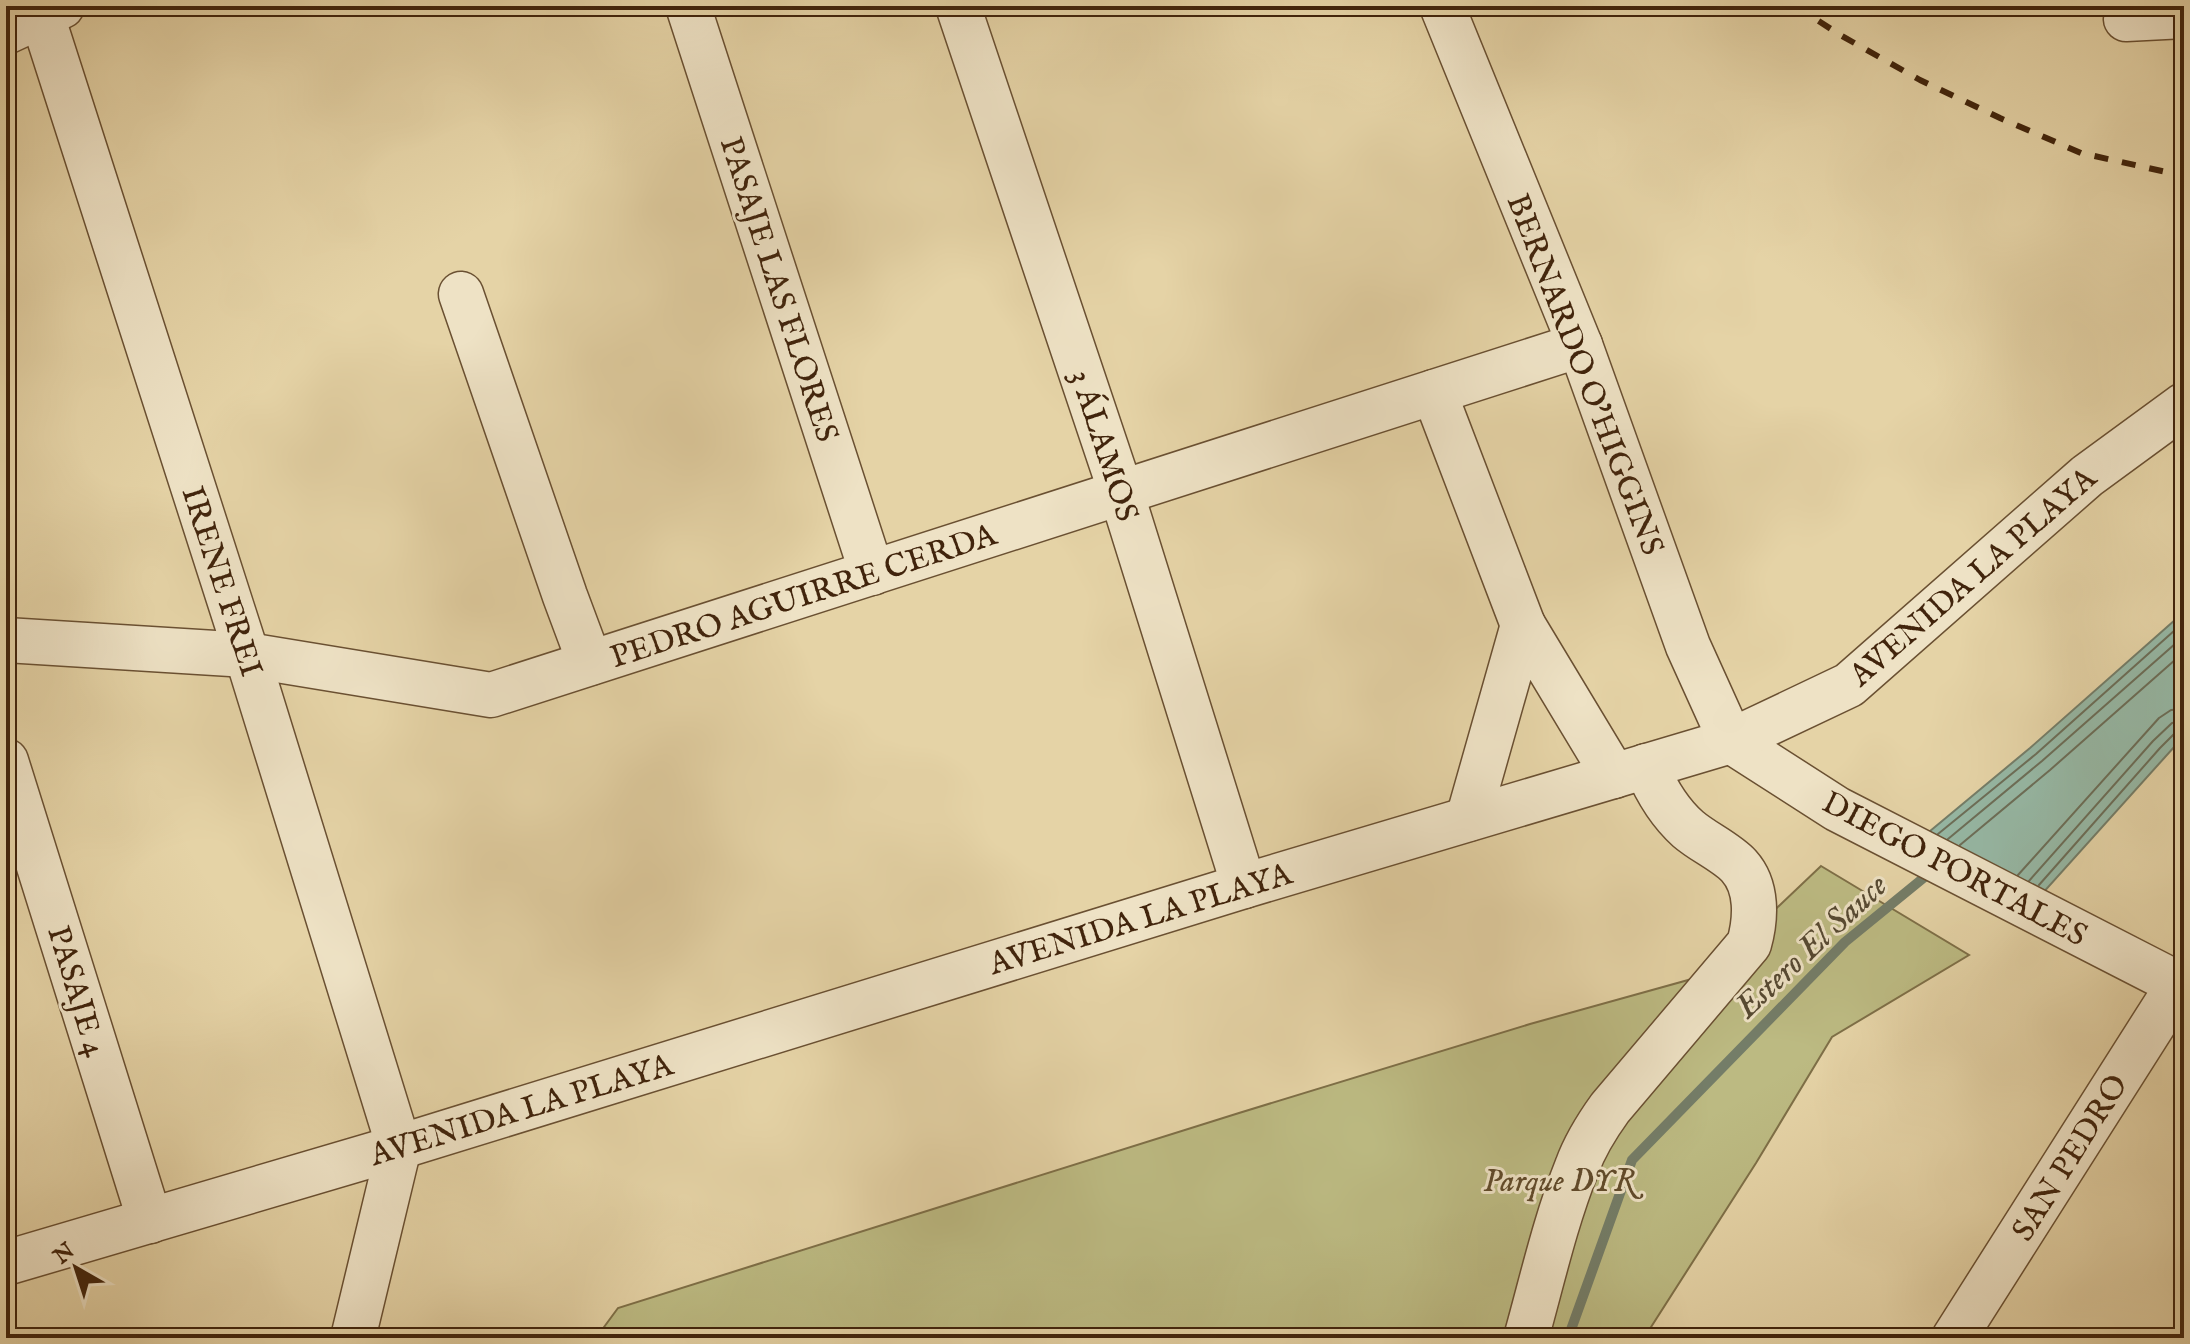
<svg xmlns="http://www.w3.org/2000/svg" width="2190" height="1344" font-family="'IM FELL English',serif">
<rect width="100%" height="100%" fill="#e5d3a6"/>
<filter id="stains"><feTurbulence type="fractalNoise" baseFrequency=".0025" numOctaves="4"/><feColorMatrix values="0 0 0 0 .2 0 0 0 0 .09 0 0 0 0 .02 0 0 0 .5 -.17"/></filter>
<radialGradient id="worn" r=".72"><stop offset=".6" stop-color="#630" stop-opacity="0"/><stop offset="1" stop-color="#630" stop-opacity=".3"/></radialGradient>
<!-- green -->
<polygon fill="#bcba82" stroke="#7e6f47" stroke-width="2" points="1821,866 1969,955 1832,1037 1756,1163 1644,1338 596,1338 618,1308 1239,1113 1530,1024 1706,975"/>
<!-- water -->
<polygon fill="#96b8a5" stroke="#747d68" stroke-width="2" points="2184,612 2184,736 2022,916 1900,856 2030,748"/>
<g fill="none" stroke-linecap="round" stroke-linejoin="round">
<!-- shore -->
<g stroke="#6c6e58" stroke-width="2">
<polyline points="1938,834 2036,754 2184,622"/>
<polyline points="1948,839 2042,761 2184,636"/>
<polyline points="1960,845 2050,770 2184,652"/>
<polyline points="2018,875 2159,718 2171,710 2184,709"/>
<polyline points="2029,881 2153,741 2172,723 2184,721"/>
<polyline points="2039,885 2160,748 2176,732 2184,731"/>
</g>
<!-- stream -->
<polyline stroke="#747d68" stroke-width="10" points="1568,1338 1632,1160 1845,942 1932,871"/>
<defs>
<g id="minor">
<polyline points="688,6 872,573"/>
<polyline points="958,6 1121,492 1244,886"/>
<polyline points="1442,6 1580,345 1688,646 1731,741"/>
<polyline points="42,16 247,655 399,1147 353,1338"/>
<polyline points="2126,19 2184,16"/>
<polyline points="6,32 62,6"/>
<polyline points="461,294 565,596 590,663"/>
<polyline points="1434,392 1523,625"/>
<polyline points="6,640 247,655 491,695 1580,345"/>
<polyline points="1731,741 1837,809 2184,987"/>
<polyline points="6,761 150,1221"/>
<polyline points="1468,819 1523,625 1614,776"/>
<polyline points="6,1263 399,1147 1244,886 1731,741 1849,685 2087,476 2184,405"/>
<path d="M1526 1338C1542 1281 1555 1222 1577 1167 1585 1145 1597 1126 1610 1108L1749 944C1756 919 1758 887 1739 866 1726 852 1703 842 1688 829 1669 812 1656 790 1646 766"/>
<polyline points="1954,1338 2184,976"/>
</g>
</defs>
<!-- minor casing -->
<use href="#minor" stroke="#6a5032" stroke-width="47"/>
<!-- minor -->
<use href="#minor" stroke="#eee2c5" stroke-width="44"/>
<!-- rail -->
<polyline stroke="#41240c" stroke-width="6" stroke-dasharray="14 14" stroke-linecap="butt" points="1795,6 1842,36 1920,80 2000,118 2081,153 2184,176"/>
</g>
<g text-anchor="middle" stroke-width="6" stroke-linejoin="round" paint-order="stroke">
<!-- street labels -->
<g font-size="32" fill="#41240c" stroke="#eee2c5">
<text transform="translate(780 289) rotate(72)" y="11">PASAJE LAS FLORES</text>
<text transform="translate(1586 374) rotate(69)" y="11">BERNARDO O'HIGGINS</text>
<text transform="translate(1105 445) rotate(72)" y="11">3 ÁLAMOS</text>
<text transform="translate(1972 576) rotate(-41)" y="11">AVENIDA LA PLAYA</text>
<text transform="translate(223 581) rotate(72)" y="11">IRENE FREI</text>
<text transform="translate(803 595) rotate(-18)" y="11">PEDRO AGUIRRE CERDA</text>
<text transform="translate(1955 868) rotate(28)" y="11">DIEGO PORTALES</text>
<text transform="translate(1140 918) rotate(-17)" y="11">AVENIDA LA PLAYA</text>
<text transform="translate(78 991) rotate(73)" y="11">PASAJE 4</text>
<text transform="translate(521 1109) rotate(-17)" y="11">AVENIDA LA PLAYA</text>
<text transform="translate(2069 1157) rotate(-58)" y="11">SAN PEDRO</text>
</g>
<!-- park labels -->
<g font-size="32" font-style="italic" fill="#604a2a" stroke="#eee2c5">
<text x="1559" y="1191">Parque DYR</text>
</g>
<!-- water labels -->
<g font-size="34" font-style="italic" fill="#564932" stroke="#eee2c5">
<text transform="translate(1810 945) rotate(-43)" y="12">Estero El Sauce</text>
</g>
</g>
<!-- margin -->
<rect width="2190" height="1344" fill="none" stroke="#e5d3a6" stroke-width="32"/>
<rect x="8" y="8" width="2174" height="1328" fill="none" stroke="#41240c" stroke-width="4"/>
<rect x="16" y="16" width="2158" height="1312" fill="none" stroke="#41240c" stroke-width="2"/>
<!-- north arrow -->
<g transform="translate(76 1268) rotate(321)" stroke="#eee2c5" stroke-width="6" paint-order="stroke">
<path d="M0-6L14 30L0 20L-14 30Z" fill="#41240c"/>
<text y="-12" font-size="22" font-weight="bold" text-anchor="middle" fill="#41240c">N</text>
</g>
<rect width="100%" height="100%" filter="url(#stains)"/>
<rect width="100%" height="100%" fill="url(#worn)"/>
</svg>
